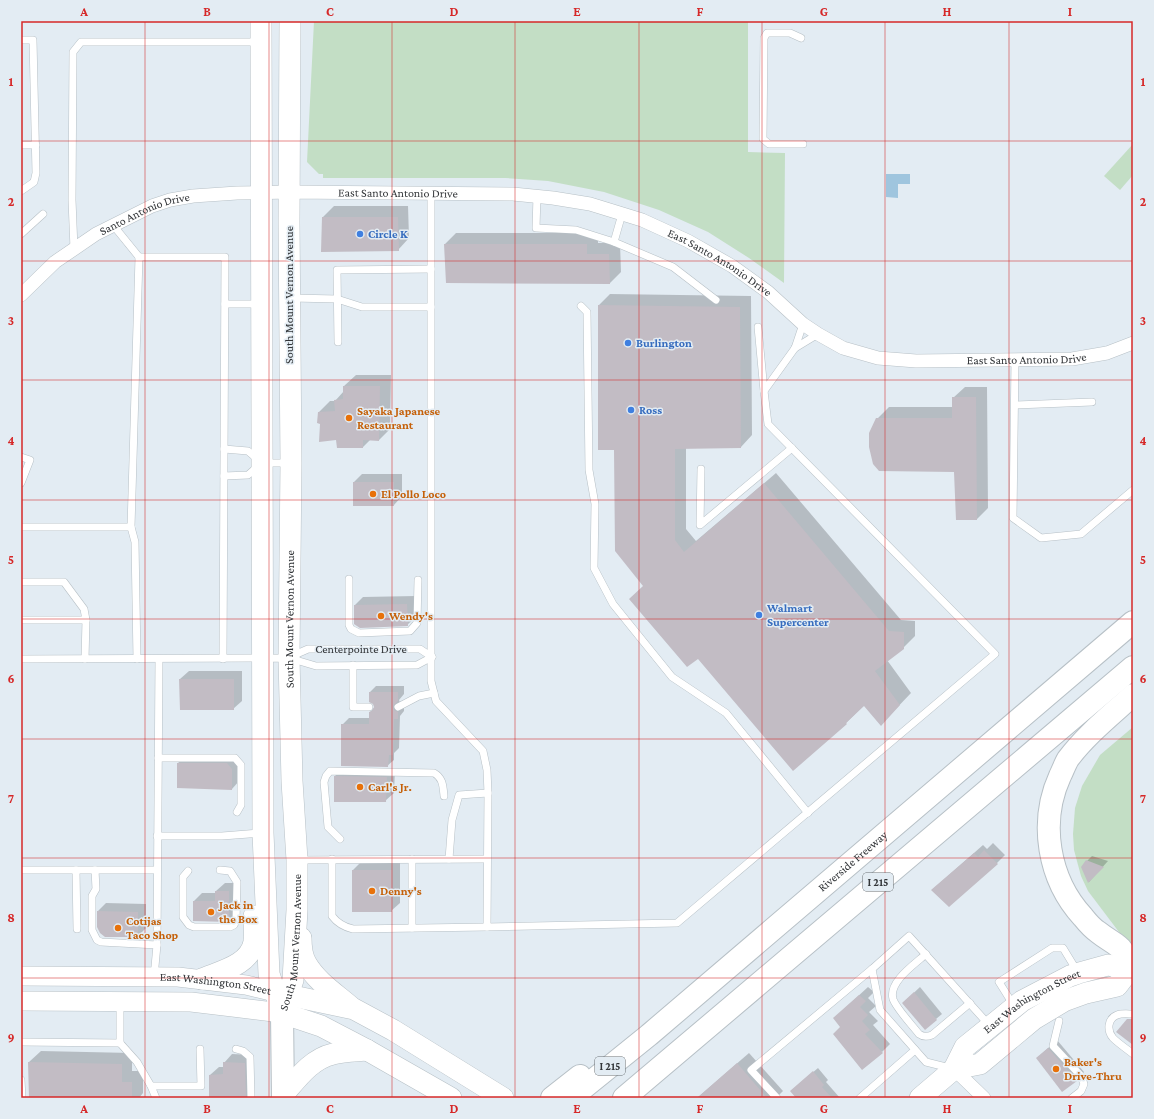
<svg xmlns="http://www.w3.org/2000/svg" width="1154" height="1119" font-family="'Crimson Pro',serif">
<rect width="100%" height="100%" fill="#e3ecf3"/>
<!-- green -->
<g fill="#c3dec5">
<polygon points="314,21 748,21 748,152 785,153 784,283 749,258 708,232 659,210 604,192 548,181 506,178 323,178 323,174 319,174 307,162"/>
<polygon points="1133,144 1133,175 1120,190 1104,176"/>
<polygon points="1133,727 1133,943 1125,940 1088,891 1081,876 1074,850 1073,834 1075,808 1082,786 1100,755"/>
</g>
<!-- water -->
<polygon fill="#9fc5de" points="886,174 910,174 910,184 898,184 898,198 886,197"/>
<!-- shadow -->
<g fill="#0003">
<polygon points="334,206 408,206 409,238 398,250 323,217"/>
<polygon points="456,233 598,233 598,243 620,243 621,272 610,283 447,282 445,244"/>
<polygon points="610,294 751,296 752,435 741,447 686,448 686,529 696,541 776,473 901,620 915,621 915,636 903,648 887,660 911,693 892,713 865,704 846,723 644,586 615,449 599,305"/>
<polygon points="356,375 391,375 390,429 379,440 370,440 363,447 337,439 321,423 319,412 330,401 335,401 344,391 344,386"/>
<polygon points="965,387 987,387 988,508 977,519 955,471 877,419 889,407 953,407 953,398"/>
<polygon points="362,474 402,474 402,496 394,505 354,482"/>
<polygon points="415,596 416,617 407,625 355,605 363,597"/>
<polygon points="189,671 242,671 242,701 233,709 180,679"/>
<polygon points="376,686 404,686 404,694 399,700 401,705 404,706 404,711 400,716 399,748 394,753 394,760 387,766 342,725 349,718 370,718 370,712 375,707 370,692"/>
<polygon points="187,755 236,755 240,780 232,789 178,763"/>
<polygon points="343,768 395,769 394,793 385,801 335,776"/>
<polygon points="993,843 1005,855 997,863 932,890 983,845 987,849"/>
<polygon points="1092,856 1108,861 1089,882 1087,861"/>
<polygon points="361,862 400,862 400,903 391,911 353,870"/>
<polygon points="225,883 237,883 237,912 229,921 194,901 202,893 216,893 216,891"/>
<polygon points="106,903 146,904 146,928 138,936 98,911"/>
<polygon points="868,987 874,992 868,998 876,1006 869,1012 878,1021 873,1025 890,1044 882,1052 841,1027 843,1010"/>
<polygon points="920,987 942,1014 936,1019 903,1003"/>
<polygon points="1057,1040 1084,1072 1076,1081 1037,1058"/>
<polygon points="41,1051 132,1053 132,1071 143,1071 143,1093 139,1098 30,1098 29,1062"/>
<polygon points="749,1053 783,1091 776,1098 697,1098"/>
<polygon points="232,1054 253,1055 254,1098 225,1098 210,1075 219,1067 224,1067 224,1063"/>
<polygon points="818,1068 828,1080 826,1082 840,1098 797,1098 791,1091"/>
</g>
<!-- building -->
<g fill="#c2bcc4">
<polygon points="322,217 398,217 399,251 321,252"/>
<polygon points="444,244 587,244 587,254 609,254 610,284 446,283"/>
<polygon points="598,305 740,307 741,448 675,449 675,540 684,552 764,483 889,631 904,632 904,649 875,671 900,705 881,726 864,706 846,723 847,724 793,771 698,659 687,667 629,599 643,586 615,551 614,450 598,450"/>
<polygon points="343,386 380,386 379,441 363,440 363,448 337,448 336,440 319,442 320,424 317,423 318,412 335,411 334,400 343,399"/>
<polygon points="952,397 976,397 977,520 956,520 954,472 879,471 873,464 869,447 869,433 876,418 952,418"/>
<rect x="353" y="482" width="41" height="24"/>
<polygon points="407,604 408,626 360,628 354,624 354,605"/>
<polygon points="179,679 234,679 234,710 180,710"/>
<polygon points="369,692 398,692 398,701 393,706 394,710 398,712 398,719 394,719 393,755 389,755 388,767 341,766 341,724 369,724 369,712 372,711 374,707 373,704 369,702"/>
<polygon points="177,763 227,763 232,769 232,790 177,788"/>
<polygon points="334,776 387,777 386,802 334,802"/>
<polygon points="984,850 998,864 949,907 931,890 974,853 978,857"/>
<polygon points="1086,860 1104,867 1088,883 1081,867"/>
<rect x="352" y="870" width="40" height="42"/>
<polygon points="215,891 229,891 229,922 193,921 193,901 215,901"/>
<polygon points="97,911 138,912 138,937 105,937 100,933 97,927"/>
<polygon points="914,992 937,1020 925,1030 902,1003"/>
<polygon points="859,995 866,1001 860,1007 868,1015 862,1021 870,1030 865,1034 883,1053 862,1070 833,1034 840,1027 833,1018"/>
<polygon points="1127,1019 1133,1019 1133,1045 1116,1032"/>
<polygon points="1048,1048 1077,1081 1062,1092 1036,1058"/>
<polygon points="28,1062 122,1064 122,1082 132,1082 132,1098 29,1098"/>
<polygon points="223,1062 245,1063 246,1098 209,1097 209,1075 223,1074"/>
<polygon points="737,1063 767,1098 697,1098"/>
<polygon points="813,1071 824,1085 822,1087 832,1098 796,1098 790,1091"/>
</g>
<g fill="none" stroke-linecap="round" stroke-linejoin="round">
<defs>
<g id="service">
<polyline points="801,38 790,33 767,33 764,38 763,139 769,144 803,144"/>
<polyline points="21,40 33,40 36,173 34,182 21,191"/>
<polyline points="21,145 36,145"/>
<polyline points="431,193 431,681 436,701 483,751 487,770 488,793 487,927 677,923 995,654 768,424 764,391 795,348 803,324"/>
<polyline points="537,196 536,228 576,230 614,242 622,214"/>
<polyline points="113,225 139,257"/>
<polyline points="21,234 43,214"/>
<polyline points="614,242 673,267 716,300"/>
<polyline points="74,249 72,200 73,52 81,42 259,42"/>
<polyline points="292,298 337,299 362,307 431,307"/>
<polyline points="225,304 260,304"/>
<polyline points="581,306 587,312 589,470 595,504 594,568 613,604 672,677 726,713 808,813"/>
<polyline points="758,327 764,391"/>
<polyline points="338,342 337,270 431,269"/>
<polyline points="795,348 818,334"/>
<polyline points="1015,360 1013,518 1041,538 1081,534 1133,490"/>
<polyline points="1015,405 1092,402"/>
<polyline points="224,449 248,451 262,463 288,463"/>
<polyline points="21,457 30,460 21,483"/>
<polyline points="701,469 700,525 792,448"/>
<polyline points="224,476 248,475 257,467"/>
<polyline points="21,527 131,527 139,257 225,257 223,659"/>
<polyline points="131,527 135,542 137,659"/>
<polyline points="349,579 349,625 351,629 359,633 410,631 417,623 418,580"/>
<polyline points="21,582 64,582 84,609 86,620 21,620"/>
<polyline points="292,656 308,649 420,649 432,657"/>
<polyline points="21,659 289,658 316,666 417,665 432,657"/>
<polyline points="85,659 86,620"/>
<polyline points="353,665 353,707 369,707"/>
<polyline points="398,707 419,696 434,693"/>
<polyline points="158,758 235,758 241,765 241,805 237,812"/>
<polyline points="157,836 222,836 261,833"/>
<path d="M340 839 328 827 324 782 326 776 330 771 434 773C443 778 443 786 444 796"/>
<path d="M332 859V916C338 924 344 927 353 929L487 927"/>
<polyline points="412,859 412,928"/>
<polyline points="449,859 452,820 459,795 488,793"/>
<polyline points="299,860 487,859"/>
<polyline points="21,870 157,870"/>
<polyline points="76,870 77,929"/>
<polyline points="95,870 96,889 92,896 92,930 97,940 101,942 157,945"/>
<polyline points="188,871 183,877 183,917 189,925 194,927 230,927 234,925 236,921 237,882 230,871 220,870"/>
<path d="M926 954C915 964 888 982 893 999 896 1008 912 1025 919 1034 923 1037 927 1037 932 1035L970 1003"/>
<polyline points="154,977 157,945 159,659"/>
<polyline points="120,1003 120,1043 137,1062 151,1086 201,1086 200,1049"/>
<polyline points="1014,1006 999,982 1052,948 1063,948 1077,971"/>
<path d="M1133 1014C1128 1014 1122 1013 1117 1015 1107 1019 1107 1031 1113 1038 1119 1044 1127 1049 1133 1054"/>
<polyline points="1059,1021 1053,1046 1081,1076 1084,1084 1081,1091 1072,1098"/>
<polyline points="21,1042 120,1043"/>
<polyline points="236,1049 243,1051 250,1057 251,1098"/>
<polyline points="950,1068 926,1062 880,1010 872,969 909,936 990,1026"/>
<polyline points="21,1080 22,1098"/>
<polyline points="151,1086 156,1098"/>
<polyline points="777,1098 751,1070 872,969"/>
<polyline points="860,1098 915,1050"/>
</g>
<g id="minor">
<path id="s1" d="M21 295 55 262 96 234 152 206 170 200 193 196 237 193 290 192 513 194 553 198 590 204 642 220 688 241 732 266 768 292 803 324 818 334 843 348 878 358 916 361 1072 359 1107 353 1133 343"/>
<polyline points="954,1069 984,1098"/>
</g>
<g id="secondary">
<path id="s2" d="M21 976 178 977 246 985 288 995"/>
<polyline points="21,1001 191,1002 282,1013"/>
</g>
<g id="primary">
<polyline points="261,21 263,833 269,974 282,1013"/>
<path d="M301 938C301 946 302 956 306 963 316 981 336 994 351 1007"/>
<path d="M202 979C221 971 250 965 254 942 255 934 254 925 254 916"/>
<polyline points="288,995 354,1009 393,1030 503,1098"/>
<path id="s3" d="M282 1013 293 980 297 910V860L292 781 289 658 291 463 289 222 290 21"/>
<polyline points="282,1013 321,1026 367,1050 451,1098"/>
<polyline points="954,1069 980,1064 1034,1019 1064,1001 1086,993 1117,986 1130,969"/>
<path d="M283 1095C297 1079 311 1059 333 1054 343 1051 356 1051 367 1050"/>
<path id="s4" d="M920 1098 954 1069 965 1047 1022 1001 1070 976 1079 973 1108 965 1133 970"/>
</g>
<g id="motorway">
<path d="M1130 969C1123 943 1117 947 1098 932 1092 928 1087 922 1083 917 1048 879 1039 822 1060 776 1063 770 1065 764 1068 759 1086 735 1110 716 1133 695"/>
<polyline points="282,1013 283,1098"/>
<polyline points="552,1098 580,1076"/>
<path id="s5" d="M571 1098 649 1035 1133 622"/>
<polyline points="624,1098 1133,667"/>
</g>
</defs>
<!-- service casing -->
<use href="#service" stroke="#b7c0c6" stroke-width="8"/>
<!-- minor casing -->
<use href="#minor" stroke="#b7c0c6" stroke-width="14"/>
<!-- secondary casing -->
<use href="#secondary" stroke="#b7c0c6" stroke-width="20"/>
<!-- primary casing -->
<use href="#primary" stroke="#b7c0c6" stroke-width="22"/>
<!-- motorway casing -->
<use href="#motorway" stroke="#b7c0c6" stroke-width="24"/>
<!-- service -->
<use href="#service" stroke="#fff" stroke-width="7"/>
<!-- minor -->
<use href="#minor" stroke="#fff" stroke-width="13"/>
<!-- secondary -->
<use href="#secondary" stroke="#fff" stroke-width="19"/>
<!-- primary -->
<use href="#primary" stroke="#fff" stroke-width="21"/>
<!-- motorway -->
<use href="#motorway" stroke="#fff" stroke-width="22"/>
</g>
<!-- grid -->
<path fill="none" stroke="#d62828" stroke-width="1" stroke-opacity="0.55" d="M145 21V1098M269 21V1098M392 21V1098M515 21V1098M639 21V1098M762 21V1098M885 21V1098M1009 21V1098M21 141H1133M21 261H1133M21 380H1133M21 500H1133M21 619H1133M21 739H1133M21 858H1133M21 978H1133"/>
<!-- markers -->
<g fill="#3f7fe0" stroke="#e3ecf3" stroke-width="1.5">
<circle cx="360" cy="234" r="4"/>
<circle cx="628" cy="343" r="4"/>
<circle cx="631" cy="410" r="4"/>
<circle cx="759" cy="615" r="4"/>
</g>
<g fill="#e8710a" stroke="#e3ecf3" stroke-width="1.5">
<circle cx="349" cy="418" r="4"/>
<circle cx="373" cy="494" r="4"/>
<circle cx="381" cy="616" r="4"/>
<circle cx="360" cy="787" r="4"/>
<circle cx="372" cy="891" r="4"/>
<circle cx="211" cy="912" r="4"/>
<circle cx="118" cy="928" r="4"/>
<circle cx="1056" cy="1069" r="4"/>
</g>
<g text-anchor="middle" stroke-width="3" stroke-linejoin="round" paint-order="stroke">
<!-- shield labels -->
<g fill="#e3ecf3" stroke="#676c70" stroke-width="1">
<rect x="863" y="873" width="30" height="18" rx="3"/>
<rect x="595" y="1057" width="30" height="18" rx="3"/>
</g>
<g font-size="11" font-weight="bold" fill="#323538">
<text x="878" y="886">I 215</text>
<text x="610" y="1070">I 215</text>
</g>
<!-- street labels -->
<g font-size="12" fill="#323538" stroke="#e3ecf3">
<text dy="4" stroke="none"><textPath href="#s1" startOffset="407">East Santo Antonio Drive</textPath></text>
<text dy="4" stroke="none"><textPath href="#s1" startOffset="150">Santo Antonio Drive</textPath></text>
<text dy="4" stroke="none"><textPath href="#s1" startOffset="743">East Santo Antonio Drive</textPath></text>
<text transform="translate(289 295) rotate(-90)" y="4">South Mount Vernon Avenue</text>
<text dy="4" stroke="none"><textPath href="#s1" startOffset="1079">East Santo Antonio Drive</textPath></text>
<text dy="4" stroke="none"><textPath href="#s3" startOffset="396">South Mount Vernon Avenue</textPath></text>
<text x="361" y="653">Centerpointe Drive</text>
<text dy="4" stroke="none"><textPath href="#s5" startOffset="368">Riverside Freeway</textPath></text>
<text dy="4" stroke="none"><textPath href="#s3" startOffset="72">South Mount Vernon Avenue</textPath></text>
<text dy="4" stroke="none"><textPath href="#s2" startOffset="195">East Washington Street</textPath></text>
<text dy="4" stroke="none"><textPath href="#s4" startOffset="151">East Washington Street</textPath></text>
</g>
<!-- shop labels -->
<g font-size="12" font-weight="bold" fill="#366cbe" stroke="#e3ecf3" text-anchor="start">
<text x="368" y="238">Circle K</text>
<text x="636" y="347">Burlington</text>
<text x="639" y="414">Ross</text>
<text x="767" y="612">Walmart<tspan x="767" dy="14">Supercenter</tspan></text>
</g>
<!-- food labels -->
<g font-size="12" font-weight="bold" fill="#c56008" stroke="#e3ecf3" text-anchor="start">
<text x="357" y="415">Sayaka Japanese<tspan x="357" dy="14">Restaurant</tspan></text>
<text x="381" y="498">El Pollo Loco</text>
<text x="389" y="620">Wendy's</text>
<text x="368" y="791">Carl's Jr.</text>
<text x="380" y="895">Denny's</text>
<text x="219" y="909">Jack in<tspan x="219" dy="14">the Box</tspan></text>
<text x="126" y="925">Cotijas<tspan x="126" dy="14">Taco Shop</tspan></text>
<text x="1064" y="1066">Baker's<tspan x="1064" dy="14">Drive-Thru</tspan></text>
</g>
</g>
<!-- border -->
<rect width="1154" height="1119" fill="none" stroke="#e3ecf3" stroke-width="44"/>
<rect x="22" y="22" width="1110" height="1075" fill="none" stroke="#d62828" stroke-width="1.5"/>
<g font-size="13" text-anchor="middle" font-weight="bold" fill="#d62828">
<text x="84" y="16">A</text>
<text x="207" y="16">B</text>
<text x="330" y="16">C</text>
<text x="454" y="16">D</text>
<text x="577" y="16">E</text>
<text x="700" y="16">F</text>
<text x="824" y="16">G</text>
<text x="947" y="16">H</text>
<text x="1070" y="16">I</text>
<text x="11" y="86">1</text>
<text x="1143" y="86">1</text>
<text x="11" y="206">2</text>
<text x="1143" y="206">2</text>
<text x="11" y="325">3</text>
<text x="1143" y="325">3</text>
<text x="11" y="445">4</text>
<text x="1143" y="445">4</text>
<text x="11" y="564">5</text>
<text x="1143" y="564">5</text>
<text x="11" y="683">6</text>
<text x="1143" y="683">6</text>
<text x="11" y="803">7</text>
<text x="1143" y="803">7</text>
<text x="11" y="922">8</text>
<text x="1143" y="922">8</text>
<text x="11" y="1042">9</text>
<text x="1143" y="1042">9</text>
<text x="84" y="1113">A</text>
<text x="207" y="1113">B</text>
<text x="330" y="1113">C</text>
<text x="454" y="1113">D</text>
<text x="577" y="1113">E</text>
<text x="700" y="1113">F</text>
<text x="824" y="1113">G</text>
<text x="947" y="1113">H</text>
<text x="1070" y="1113">I</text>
</g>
</svg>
